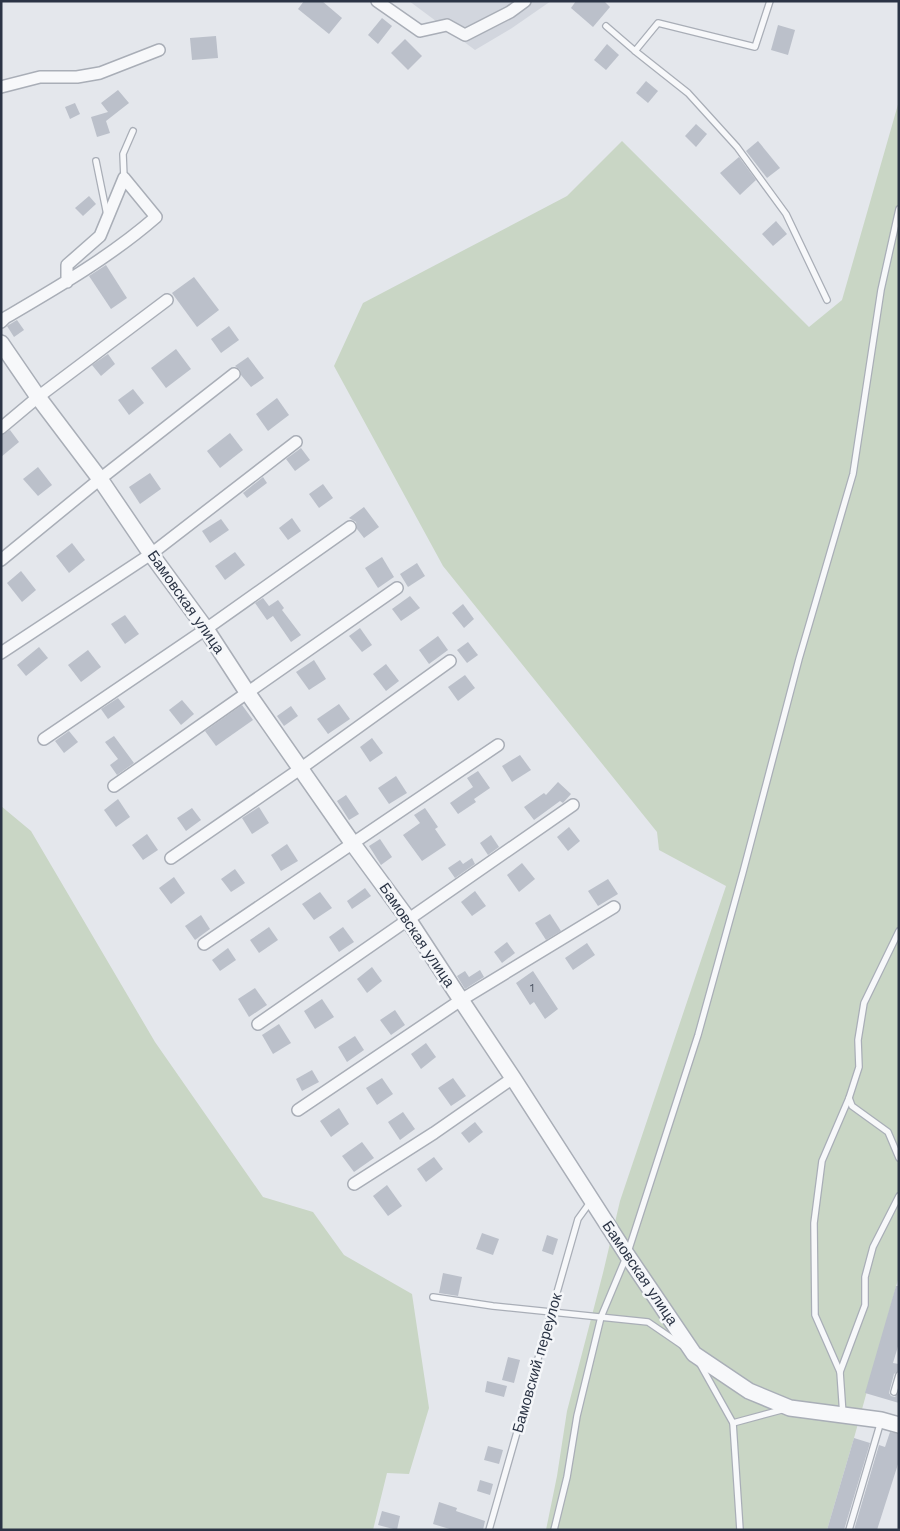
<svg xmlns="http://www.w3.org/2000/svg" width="900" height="1531" font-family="'Work Sans',sans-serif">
<rect width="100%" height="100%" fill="#e4e7ec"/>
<!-- built -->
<polygon fill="#d2d6de" points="409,1 551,1 512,28 475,50"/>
<!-- green -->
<g fill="#c9d6c5">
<polygon points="899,101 899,1276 854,1438 827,1530 546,1530 557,1476 567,1411 603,1273 620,1201 726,886 659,850 657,832 443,566 334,366 363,303 567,196 622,141 809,327 842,300"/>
<polygon points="1,806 31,831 155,1042 263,1197 313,1212 344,1255 412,1294 429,1408 409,1474 387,1473 373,1530 1,1530"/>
</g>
<!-- building -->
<g fill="#bbc0ca">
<polygon points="304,1 322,1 342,18 329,34 298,9"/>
<polygon points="576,1 604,1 610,7 593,27 571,8"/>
<polygon points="382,18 392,26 378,44 368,35"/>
<polygon points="778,25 795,30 788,55 771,50"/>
<polygon points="216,36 218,58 192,60 190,38"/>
<polygon points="405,39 422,56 408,70 391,53"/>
<polygon points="607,44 619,55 606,70 594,60"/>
<polygon points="646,81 658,91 648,103 636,93"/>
<polygon points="118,90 129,103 106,121 110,133 97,137 91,117 108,112 101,103"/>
<polygon points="75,103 80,114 70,119 65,107"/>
<polygon points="696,124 707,134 696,147 685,136"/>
<polygon points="758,141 780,168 767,178 746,151"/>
<polygon points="739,157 756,180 740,195 720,173"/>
<polygon points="89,196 96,204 83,216 75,208"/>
<polygon points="776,221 787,234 773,246 762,234"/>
<polygon points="106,265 127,298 111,309 89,276"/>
<polygon points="194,277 219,310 197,327 172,293"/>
<polygon points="17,320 24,330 14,337 7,326"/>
<polygon points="229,326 239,340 221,353 211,339"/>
<polygon points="176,349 191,369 166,388 151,368"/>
<polygon points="108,354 115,364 101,376 92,365"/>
<polygon points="248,357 264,378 251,387 241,375 240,370 235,366"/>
<polygon points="133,389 144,403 129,415 118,400"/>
<polygon points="277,398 289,415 268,431 256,414"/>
<polygon points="10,430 19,442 1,457 1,435"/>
<polygon points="230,433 243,450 220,468 207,451"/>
<polygon points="301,448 310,460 295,471 286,459"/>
<polygon points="38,467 52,485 38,496 23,479"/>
<polygon points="150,473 161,489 140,504 129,487"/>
<polygon points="263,477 267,483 247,498 243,493"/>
<polygon points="323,484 333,498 319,508 309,494"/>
<polygon points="364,507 379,527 364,538 357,529 356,522 349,518"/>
<polygon points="292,518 301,531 288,540 279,528"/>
<polygon points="221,519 229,530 210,543 202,531"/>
<polygon points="72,543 85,560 69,573 56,556"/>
<polygon points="235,552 245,565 225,580 215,566"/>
<polygon points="382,557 394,577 378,588 365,568"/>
<polygon points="417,563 425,576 408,587 400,574"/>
<polygon points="21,571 36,590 22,602 7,583"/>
<polygon points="410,596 420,608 401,621 392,609"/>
<polygon points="263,598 269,606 278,600 284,608 282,610 301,635 291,642 273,616 267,620 255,603"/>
<polygon points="463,604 474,619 464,628 452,613"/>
<polygon points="125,615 139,634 125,644 111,624"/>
<polygon points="360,628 372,645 362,652 349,636"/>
<polygon points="438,636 448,650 429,664 419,650"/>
<polygon points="468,642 478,655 467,663 457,650"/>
<polygon points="39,647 48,658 26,676 17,665"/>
<polygon points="88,650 101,667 81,682 68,665"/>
<polygon points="314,660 326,679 309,690 296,672"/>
<polygon points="386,664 399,681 386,691 373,674"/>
<polygon points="465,675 475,688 458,701 448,687"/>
<polygon points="118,698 125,707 108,719 101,709"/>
<polygon points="182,700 194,714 181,725 169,710"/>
<polygon points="339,704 350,719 328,734 317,719"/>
<polygon points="242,705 253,720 216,746 205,731"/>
<polygon points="291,706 298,716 284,726 277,716"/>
<polygon points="69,731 78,742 64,753 55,741"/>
<polygon points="114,736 134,763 117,775 110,765 118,759 105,742"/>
<polygon points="372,738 383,753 370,762 360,747"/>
<polygon points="520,755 531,770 512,782 502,766"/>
<polygon points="478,771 490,788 474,799 476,802 458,814 450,803 473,787 467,778"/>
<polygon points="396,776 407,793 389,804 378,788"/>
<polygon points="558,782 571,794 563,803 560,801 534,820 524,807 544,793 546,795"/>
<polygon points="346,795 359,814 349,820 337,801"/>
<polygon points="118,799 130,817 116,827 104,810"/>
<polygon points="259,807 269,823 252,834 242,818"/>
<polygon points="192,808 201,820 186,831 177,818"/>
<polygon points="425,808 438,827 435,829 446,845 422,861 403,835 420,823 414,815"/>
<polygon points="569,827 580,841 568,851 557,837"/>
<polygon points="147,834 158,850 143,860 132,845"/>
<polygon points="491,835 499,847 488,855 480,843"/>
<polygon points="380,839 392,857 381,865 369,846"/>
<polygon points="287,844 298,861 281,871 271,855"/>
<polygon points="472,858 475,864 455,878 448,868 460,860 463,864"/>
<polygon points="522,863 535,879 519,892 507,875"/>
<polygon points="235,869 245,883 231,892 221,879"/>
<polygon points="174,877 185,893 171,904 159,888"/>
<polygon points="608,879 618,894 598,906 588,891"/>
<polygon points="365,888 371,896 352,909 347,901"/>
<polygon points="475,891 486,906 472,916 461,902"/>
<polygon points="320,892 332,908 314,920 302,904"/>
<polygon points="550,914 561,931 546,940 535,923"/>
<polygon points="201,915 210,929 195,940 185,926"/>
<polygon points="269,927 278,940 259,953 250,940"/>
<polygon points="343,927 354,942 339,952 329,937"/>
<polygon points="507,942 515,953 502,963 494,952"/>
<polygon points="587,943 595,955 573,970 565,958"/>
<polygon points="228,948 236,960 220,971 212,960"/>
<polygon points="372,967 382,981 367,993 357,979"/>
<polygon points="480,970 484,977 465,989 457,976 465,971 469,977"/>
<polygon points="533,971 558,1009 545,1019 534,1002 530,1005 516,983"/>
<polygon points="255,988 267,1005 249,1017 238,999"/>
<polygon points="322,999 334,1017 315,1029 304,1011"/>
<polygon points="395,1010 405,1025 391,1035 380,1020"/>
<polygon points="279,1024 291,1043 273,1054 262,1035"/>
<polygon points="355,1036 364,1050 347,1062 338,1047"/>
<polygon points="426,1043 436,1057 421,1069 411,1054"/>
<polygon points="312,1070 319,1082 302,1091 296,1079"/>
<polygon points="382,1078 393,1094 377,1105 366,1088"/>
<polygon points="453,1078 466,1096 451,1106 438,1088"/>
<polygon points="339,1108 349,1124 331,1137 320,1121"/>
<polygon points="403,1112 415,1129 400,1140 388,1122"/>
<polygon points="475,1122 483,1132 469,1143 461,1133"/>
<polygon points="362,1142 374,1158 354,1172 342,1156"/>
<polygon points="434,1157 443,1169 426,1182 417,1169"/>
<polygon points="387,1185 402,1206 388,1216 373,1196"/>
<polygon points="482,1233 499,1239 493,1255 476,1249"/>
<polygon points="547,1235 558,1239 553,1255 542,1251"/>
<polygon points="443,1273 462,1277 458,1296 439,1293"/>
<polygon points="896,1286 899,1286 899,1343 893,1363 899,1364 899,1370 894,1374 889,1393 891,1396 895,1397 899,1392 899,1403 865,1393"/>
<polygon points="508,1357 520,1360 514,1383 502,1380"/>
<polygon points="487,1381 507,1386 504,1397 485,1392"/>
<polygon points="890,1432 899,1434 899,1461 877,1530 854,1530 879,1445 885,1447"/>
<polygon points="854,1438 870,1443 844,1530 827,1530"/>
<polygon points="488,1446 503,1450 499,1464 484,1460"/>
<polygon points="480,1480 493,1484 490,1495 477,1491"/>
<polygon points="439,1502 457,1508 456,1511 485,1521 483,1530 453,1530 433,1524"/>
<polygon points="382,1511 400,1516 397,1530 378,1525"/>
</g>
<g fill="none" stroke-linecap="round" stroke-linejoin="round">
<defs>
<g id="service">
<polyline points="606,26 635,51 658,23 755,47 770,1"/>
<polyline points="635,51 688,93 737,147 786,214 827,300"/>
<polyline points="96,161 107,215"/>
<polyline points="124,178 123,154 133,131"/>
<polyline points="899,931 864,1003 858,1040 859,1067 849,1098 852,1106 888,1132 899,1158"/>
<polyline points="433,1297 493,1306 648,1322 683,1346"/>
<polyline points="700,1364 733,1423 740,1530"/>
<polyline points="840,1372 815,1315 814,1223 822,1161 849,1098"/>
<polyline points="894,1392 899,1375"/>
<polyline points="843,1415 840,1372 865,1305 865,1277 873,1247 899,1196"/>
<polyline points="733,1423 785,1409"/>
<polyline points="489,1530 578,1219 591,1201"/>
<polyline points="554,1530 567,1477 577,1416 601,1317 627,1255 698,1035 743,872 799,659 853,474 881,290 899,209"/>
<polyline points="849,1530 881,1421"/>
</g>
<g id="minor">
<polyline points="377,1 420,31 447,25 465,35 510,12 525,1"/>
<polyline points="1,87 40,77 77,77 100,73 159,50"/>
<path d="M1 322 5 318C58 287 110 257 156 217L124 178 100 236 67 265V282"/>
<polyline points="1,428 38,397 167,300"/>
<polyline points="1,560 100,479 234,374"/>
<polyline points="1,653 151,554 296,442"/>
<polyline points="44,739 206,629 350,527"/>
<polyline points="114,786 397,588"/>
<polyline points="171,858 300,769 450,661"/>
<polyline points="204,944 498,745"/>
<polyline points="258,1024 573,805"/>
<polyline points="298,1110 461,1000 614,907"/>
<polyline points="354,1184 434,1133 513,1078"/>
</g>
<polyline id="tertiary" points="1,343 38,397 100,479 151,554 206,629 247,692 353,844 408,919 461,1000 513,1078 627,1255 694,1354 749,1391 790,1408 881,1420 899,1425"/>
</defs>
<!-- service casing -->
<use href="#service" stroke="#a9aeb7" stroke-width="8"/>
<!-- minor casing -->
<use href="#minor" stroke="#a9aeb7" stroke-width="14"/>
<!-- tertiary casing -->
<use href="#tertiary" stroke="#a9aeb7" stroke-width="18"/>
<!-- service -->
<use href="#service" stroke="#f7f8fa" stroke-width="5.5"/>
<!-- minor -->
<use href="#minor" stroke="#f7f8fa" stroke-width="11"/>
<!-- tertiary -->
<use href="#tertiary" stroke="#f7f8fa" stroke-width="15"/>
</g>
<g text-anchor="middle" stroke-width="5" stroke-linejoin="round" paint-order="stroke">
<!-- number labels -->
<g font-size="12" fill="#4f5766">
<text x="532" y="992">1</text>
</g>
<!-- street labels -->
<g font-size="15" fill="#2b3445" stroke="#f4f6f9">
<text transform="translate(186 602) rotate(55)" y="5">Бамовская улица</text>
<text transform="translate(417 935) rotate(56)" y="5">Бамовская улица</text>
<text transform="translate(640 1273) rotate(56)" y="5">Бамовская улица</text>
<text transform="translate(537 1363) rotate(-74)" y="5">Бамовский переулок</text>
</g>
</g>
<!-- border -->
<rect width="900" height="1531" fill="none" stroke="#2b3445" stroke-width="5"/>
</svg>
